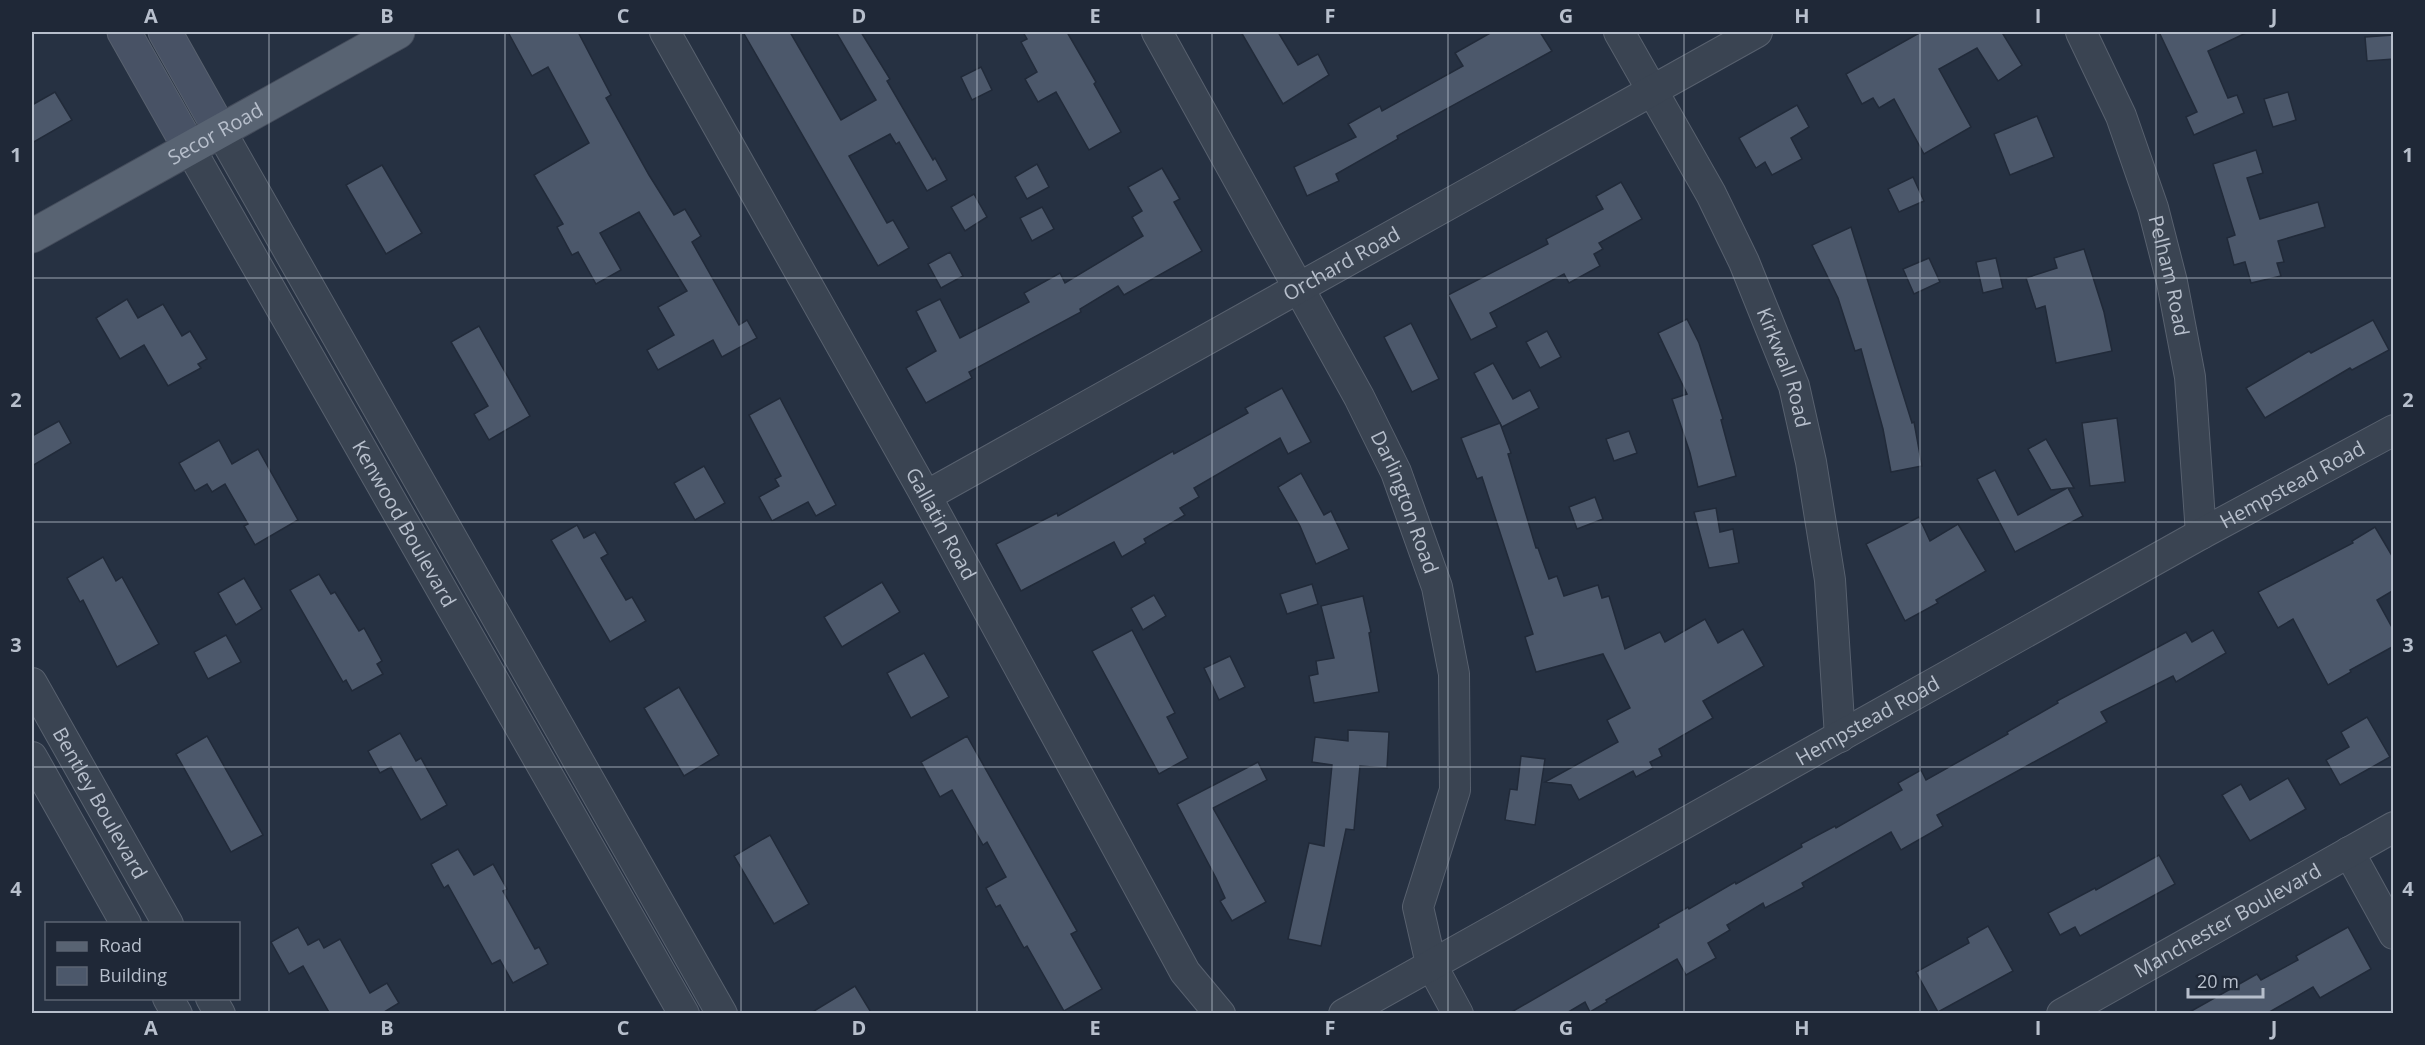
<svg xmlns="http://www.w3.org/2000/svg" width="2425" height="1045" font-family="'Open Sans',sans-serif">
<rect width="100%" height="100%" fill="#263142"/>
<!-- building -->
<g fill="#4c586b" stroke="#212a39" stroke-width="1.5">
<polygon points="508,32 578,32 611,95 606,98 649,175 674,215 685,209 701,236 692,242 739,325 747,320 757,338 722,357 713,340 658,370 647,350 674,335 658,307 687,291 639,212 600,233 621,270 596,284 578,252 572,255 557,227 563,224 534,175 589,143 548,67 532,76"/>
<polygon points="743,32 790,32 841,120 876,100 836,32 861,32 890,79 887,81 933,160 935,158 947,180 927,191 899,142 896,144 890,134 849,156 887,223 893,220 909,248 878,266"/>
<polygon points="1023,32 1067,32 1096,82 1094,84 1121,132 1089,150 1056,92 1038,102 1025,79 1037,72 1021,42 1027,39"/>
<polygon points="1241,32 1278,32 1298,65 1318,54 1329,75 1283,104"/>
<polygon points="1492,32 1540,32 1552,51 1397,136 1398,139 1336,174 1339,181 1307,196 1294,167 1356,137 1348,124 1380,106 1382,111 1463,66 1455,53"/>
<polygon points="1921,32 2007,32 2003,34 2022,65 1998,81 1977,48 1939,69 1971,127 1924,154 1894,99 1879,108 1873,98 1862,104 1846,74"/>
<polygon points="2159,32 2248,32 2208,51 2228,98 2237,95 2244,113 2194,135 2186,117 2197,112"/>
<polygon points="2394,35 2394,59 2367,61 2365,37"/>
<polygon points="981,67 992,90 972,100 961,77"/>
<polygon points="55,92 72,120 32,143 32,105"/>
<polygon points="2288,92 2296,120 2273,127 2264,99"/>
<polygon points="1797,105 1809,127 1791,138 1802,159 1772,175 1765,162 1756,168 1739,138"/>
<polygon points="2037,116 2054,157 2010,175 1994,134"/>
<polygon points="2256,150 2263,173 2247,178 2260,219 2318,202 2325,227 2278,241 2284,262 2277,263 2281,276 2251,283 2245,262 2234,265 2227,238 2235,235 2213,164"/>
<polygon points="1037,164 1049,187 1027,199 1015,177"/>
<polygon points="382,165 422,233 386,254 346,185"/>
<polygon points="1162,168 1180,199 1174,202 1202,251 1124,295 1118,286 1080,309 1081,312 969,372 972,378 926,403 906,368 936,351 916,311 940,299 960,338 1029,302 1024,293 1060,273 1065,283 1143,236 1132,217 1142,211 1128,187"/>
<polygon points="1913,177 1924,201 1899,212 1888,189"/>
<polygon points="1621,182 1642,219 1599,243 1603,249 1594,254 1600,266 1569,283 1564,274 1490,313 1497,327 1471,340 1448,295 1548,244 1546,239 1603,209 1596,196"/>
<polygon points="974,194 987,217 965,231 951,207"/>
<polygon points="1042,207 1054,229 1032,241 1020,218"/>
<polygon points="1851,227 1912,423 1914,422 1922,466 1891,472 1883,429 1861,349 1855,351 1838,298 1812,245"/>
<polygon points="2084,249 2104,312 2112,351 2056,363 2045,306 2036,309 2026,278 2057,268 2054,258"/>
<polygon points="950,252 963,276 941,288 928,264"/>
<polygon points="1929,258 1940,282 1914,294 1903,269"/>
<polygon points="1996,258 2003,288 1983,293 1976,262"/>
<polygon points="127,299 138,318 163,304 182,336 190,331 207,359 198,364 201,368 168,386 144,345 120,359 96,318"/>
<polygon points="1687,319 1699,343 1723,419 1721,420 1736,476 1698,487 1690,453 1672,399 1687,394 1658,333"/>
<polygon points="2373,320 2389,350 2352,370 2350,368 2265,418 2246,388 2309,351 2311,353"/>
<polygon points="1411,323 1439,379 1412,392 1384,337"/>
<polygon points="479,326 530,416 489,440 474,414 488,406 451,342"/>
<polygon points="1547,331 1561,357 1540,368 1526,342"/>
<polygon points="1493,363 1513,399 1530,390 1539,408 1502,427 1474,373"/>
<polygon points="1282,388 1311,442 1288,454 1280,438 1194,488 1199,497 1180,508 1185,515 1144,539 1146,543 1122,557 1114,542 1021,591 996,544 1057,513 1058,516 1173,451 1174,454 1248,413 1245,408"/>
<polygon points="780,398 836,505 816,516 808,502 772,521 759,497 779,486 775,479 781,476 749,415"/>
<polygon points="2117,418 2125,482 2090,486 2082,423"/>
<polygon points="59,421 71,443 32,466 32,436"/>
<polygon points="1500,423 1511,453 1508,454 1536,548 1538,548 1549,579 1557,576 1564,596 1598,585 1602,598 1609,596 1625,649 1660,632 1665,642 1705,619 1718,643 1743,629 1764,666 1703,701 1713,718 1659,749 1662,756 1650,762 1653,768 1636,777 1633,771 1579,800 1571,785 1545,782 1618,742 1607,720 1630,708 1603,654 1536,672 1525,637 1533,634 1482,477 1477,479 1461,438"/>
<polygon points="1629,431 1637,453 1614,461 1606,439"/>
<polygon points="2046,439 2074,488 2068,488 2083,516 2015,552 1977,479 1995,470 2018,515 2067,488 2051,490 2028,449"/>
<polygon points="219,440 232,464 258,449 298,520 255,545 244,526 248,524 225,484 212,492 207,484 195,491 179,463"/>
<polygon points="704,466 725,503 695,520 674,483"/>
<polygon points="1301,473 1324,515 1331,511 1349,549 1316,564 1300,526 1278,487"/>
<polygon points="1595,497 1603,519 1577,529 1569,507"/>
<polygon points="1716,508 1720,532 1733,529 1739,563 1709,568 1694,512"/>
<polygon points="1919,517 1930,541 1958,524 1986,571 1936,600 1938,603 1905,621 1866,544"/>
<polygon points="577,525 584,538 595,532 608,554 601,558 626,600 632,597 646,621 610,642 551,540"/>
<polygon points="2375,527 2394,559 2394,590 2377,600 2394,631 2394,646 2350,670 2351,672 2328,685 2293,619 2278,628 2258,592 2353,543 2352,541"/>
<polygon points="103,557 116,581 122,577 159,644 117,667 83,600 80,602 67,578"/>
<polygon points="319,574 331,594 335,592 359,631 364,628 382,661 377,664 383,674 352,691 346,680 343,682 290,590"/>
<polygon points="244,578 262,609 236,625 218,593"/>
<polygon points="882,582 900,612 842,647 824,617"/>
<polygon points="1312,584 1318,604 1287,614 1280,594"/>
<polygon points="1154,595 1166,616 1143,630 1131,608"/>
<polygon points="1363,596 1371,632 1369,633 1379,692 1314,703 1309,676 1318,674 1316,661 1334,658 1321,606"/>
<polygon points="1132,630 1175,713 1167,717 1188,758 1159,774 1092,651"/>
<polygon points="2213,630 2226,653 2176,682 2173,676 2101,712 2107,722 1937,815 1943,826 1901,850 1891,832 1802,883 1804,887 1765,908 1763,903 1727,925 1730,930 1708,943 1716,958 1686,975 1677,959 1606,1000 1607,1002 1590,1012 1585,1002 1565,1014 1508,1014 1659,927 1658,924 1688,907 1689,909 1735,882 1736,884 1802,847 1801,844 1835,826 1836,828 1902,790 1898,783 1921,770 1926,780 2008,734 2007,732 2058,703 2057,701 2186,632 2192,642"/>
<polygon points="226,635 241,662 208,679 194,652"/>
<polygon points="924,653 949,697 911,718 887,673"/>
<polygon points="1230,656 1245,687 1219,700 1204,668"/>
<polygon points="679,687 719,755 684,776 644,708"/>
<polygon points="2367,717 2390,757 2340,785 2326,760 2349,747 2341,732"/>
<polygon points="1348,730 1389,732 1387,768 1360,766 1354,830 1346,829 1321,946 1288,939 1309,843 1324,846 1332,765 1312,762 1315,737 1348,741"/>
<polygon points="400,733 416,761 421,758 447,805 421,820 391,767 380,773 368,751"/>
<polygon points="207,736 263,835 231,852 176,754"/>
<polygon points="967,736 1077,931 1071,934 1102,989 1064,1011 1027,946 1024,948 1000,905 996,907 986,888 1006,877 987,842 983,845 952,790 940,797 921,762"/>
<polygon points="1521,756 1545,759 1535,825 1505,820 1510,789 1517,790"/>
<polygon points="1258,762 1267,780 1213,808 1266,902 1232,921 1220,901 1225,898 1216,878 1177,804"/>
<polygon points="2288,778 2306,809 2250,841 2222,795 2241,784 2250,800"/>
<polygon points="770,835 809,904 774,924 734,856"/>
<polygon points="458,849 474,875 493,864 507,889 503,891 535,949 539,947 548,964 513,983 500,960 492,964 448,885 444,888 431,864"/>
<polygon points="2159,855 2175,884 2080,936 2075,927 2060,935 2048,913 2095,888 2096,890"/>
<polygon points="1988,926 2013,971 1938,1012 1916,972 1969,943 1967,938"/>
<polygon points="298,927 308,945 319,939 324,948 340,939 370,993 387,983 399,1003 381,1014 330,1014 303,966 289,974 271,942"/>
<polygon points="2348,927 2371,969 2320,998 2313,987 2266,1014 2186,1014 2257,974 2261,980 2298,960 2296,956"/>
<polygon points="855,986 872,1014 809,1014"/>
</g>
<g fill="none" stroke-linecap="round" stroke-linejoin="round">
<defs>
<g id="street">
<path id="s1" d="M665 32 926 496 1185 972 1220 1014"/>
<path id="s2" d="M1157 32 1359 397 1396 472 1437 587 1454 674 1455 790 1418 907 1431 964 1458 1014"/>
<path id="s3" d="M1619 32 1711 194 1744 262 1794 386 1811 462 1830 580 1840 737"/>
<path id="s4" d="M2081 32 2121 116 2153 208 2172 282 2190 377 2201 534"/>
<polyline points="220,130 722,1014"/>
<path id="s5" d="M189 147 684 1014"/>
<path id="s6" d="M926 496 1757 32"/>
<path id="s7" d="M32 683 168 924"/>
<polyline points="32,757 126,924"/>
<polyline points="2349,852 2394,934"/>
<polyline points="168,998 177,1014"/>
<polyline points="211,998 220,1014"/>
<path id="s8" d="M1344 1014 2201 534 2394 430"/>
<path id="s9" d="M2062 1014 2394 827"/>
</g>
<g id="secondary">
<polyline points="124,32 189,147"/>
<polyline points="165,32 220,130"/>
</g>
<g id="primary">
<path id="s10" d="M32 236 398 32"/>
</g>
</defs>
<!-- street casing -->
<use href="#street" stroke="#58616f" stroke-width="32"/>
<!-- secondary casing -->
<use href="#secondary" stroke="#58616f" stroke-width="35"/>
<!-- primary casing -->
<use href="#primary" stroke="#444c5b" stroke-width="35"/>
<!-- street -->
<use href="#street" stroke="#3a4452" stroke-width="30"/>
<!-- secondary -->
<use href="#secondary" stroke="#485265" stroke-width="33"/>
<!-- primary -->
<use href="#primary" stroke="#586372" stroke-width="33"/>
</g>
<!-- grid -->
<path fill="none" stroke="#b7bfcc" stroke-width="1.5" stroke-opacity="0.55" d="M269 32V1014M505 32V1014M741 32V1014M977 32V1014M1212 32V1014M1448 32V1014M1684 32V1014M1920 32V1014M2156 32V1014M32 278H2394M32 522H2394M32 767H2394"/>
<g text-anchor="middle" stroke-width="4.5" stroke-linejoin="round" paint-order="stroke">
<!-- street labels -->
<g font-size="20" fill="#b7bfcc" stroke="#1f2837">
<text dy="7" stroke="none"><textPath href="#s10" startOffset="210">Secor Road</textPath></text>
<text dy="7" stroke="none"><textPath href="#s6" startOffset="476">Orchard Road</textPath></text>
<text dy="7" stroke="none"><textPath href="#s4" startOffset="260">Pelham Road</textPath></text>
<text dy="7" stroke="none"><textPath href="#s3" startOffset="375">Kirkwall Road</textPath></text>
<text dy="7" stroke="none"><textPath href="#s8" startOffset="1086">Hempstead Road</textPath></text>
<text dy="7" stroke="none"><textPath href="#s2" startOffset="532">Darlington Road</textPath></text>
<text dy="7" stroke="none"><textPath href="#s5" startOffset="434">Kenwood Boulevard</textPath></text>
<text dy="7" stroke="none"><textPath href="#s1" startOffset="564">Gallatin Road</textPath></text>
<text dy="7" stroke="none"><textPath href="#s8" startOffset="600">Hempstead Road</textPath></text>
<text dy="7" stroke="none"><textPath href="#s7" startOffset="138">Bentley Boulevard</textPath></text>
<text dy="7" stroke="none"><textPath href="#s9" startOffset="190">Manchester Boulevard</textPath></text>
</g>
</g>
<!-- border -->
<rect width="2425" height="1045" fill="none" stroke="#1f2837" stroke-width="66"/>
<!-- legend -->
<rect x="45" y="922" width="195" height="78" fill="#1f2837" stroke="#5c6473" stroke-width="1.5"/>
<rect x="57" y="942" width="30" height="9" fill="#586372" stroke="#5c6473" stroke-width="1.5"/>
<text x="99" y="952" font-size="18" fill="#b7bfcc">Road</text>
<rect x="57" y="967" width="30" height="18" fill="#4c586b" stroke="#5c6473" stroke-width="1.5"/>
<text x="99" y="982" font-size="18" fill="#b7bfcc">Building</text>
<!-- scale -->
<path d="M2188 988v9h75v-9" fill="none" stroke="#b7bfcc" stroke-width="3"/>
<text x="2197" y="988" font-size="18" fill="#b7bfcc" stroke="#1f2837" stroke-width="4.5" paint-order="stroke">20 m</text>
<rect x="33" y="33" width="2359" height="979" fill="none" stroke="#b7bfcc" stroke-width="2"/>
<g font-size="20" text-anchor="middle" font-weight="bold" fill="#b7bfcc">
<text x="151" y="23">A</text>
<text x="387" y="23">B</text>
<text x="623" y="23">C</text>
<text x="859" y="23">D</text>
<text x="1095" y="23">E</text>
<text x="1330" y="23">F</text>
<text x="1566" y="23">G</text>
<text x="1802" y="23">H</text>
<text x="2038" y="23">I</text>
<text x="2274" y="23">J</text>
<text x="16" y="162">1</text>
<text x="2408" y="162">1</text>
<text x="16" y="407">2</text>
<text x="2408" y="407">2</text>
<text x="16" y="652">3</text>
<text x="2408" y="652">3</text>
<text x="16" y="896">4</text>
<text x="2408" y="896">4</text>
<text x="151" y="1035">A</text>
<text x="387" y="1035">B</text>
<text x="623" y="1035">C</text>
<text x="859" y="1035">D</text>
<text x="1095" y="1035">E</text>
<text x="1330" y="1035">F</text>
<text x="1566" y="1035">G</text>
<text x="1802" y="1035">H</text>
<text x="2038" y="1035">I</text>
<text x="2274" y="1035">J</text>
</g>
</svg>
